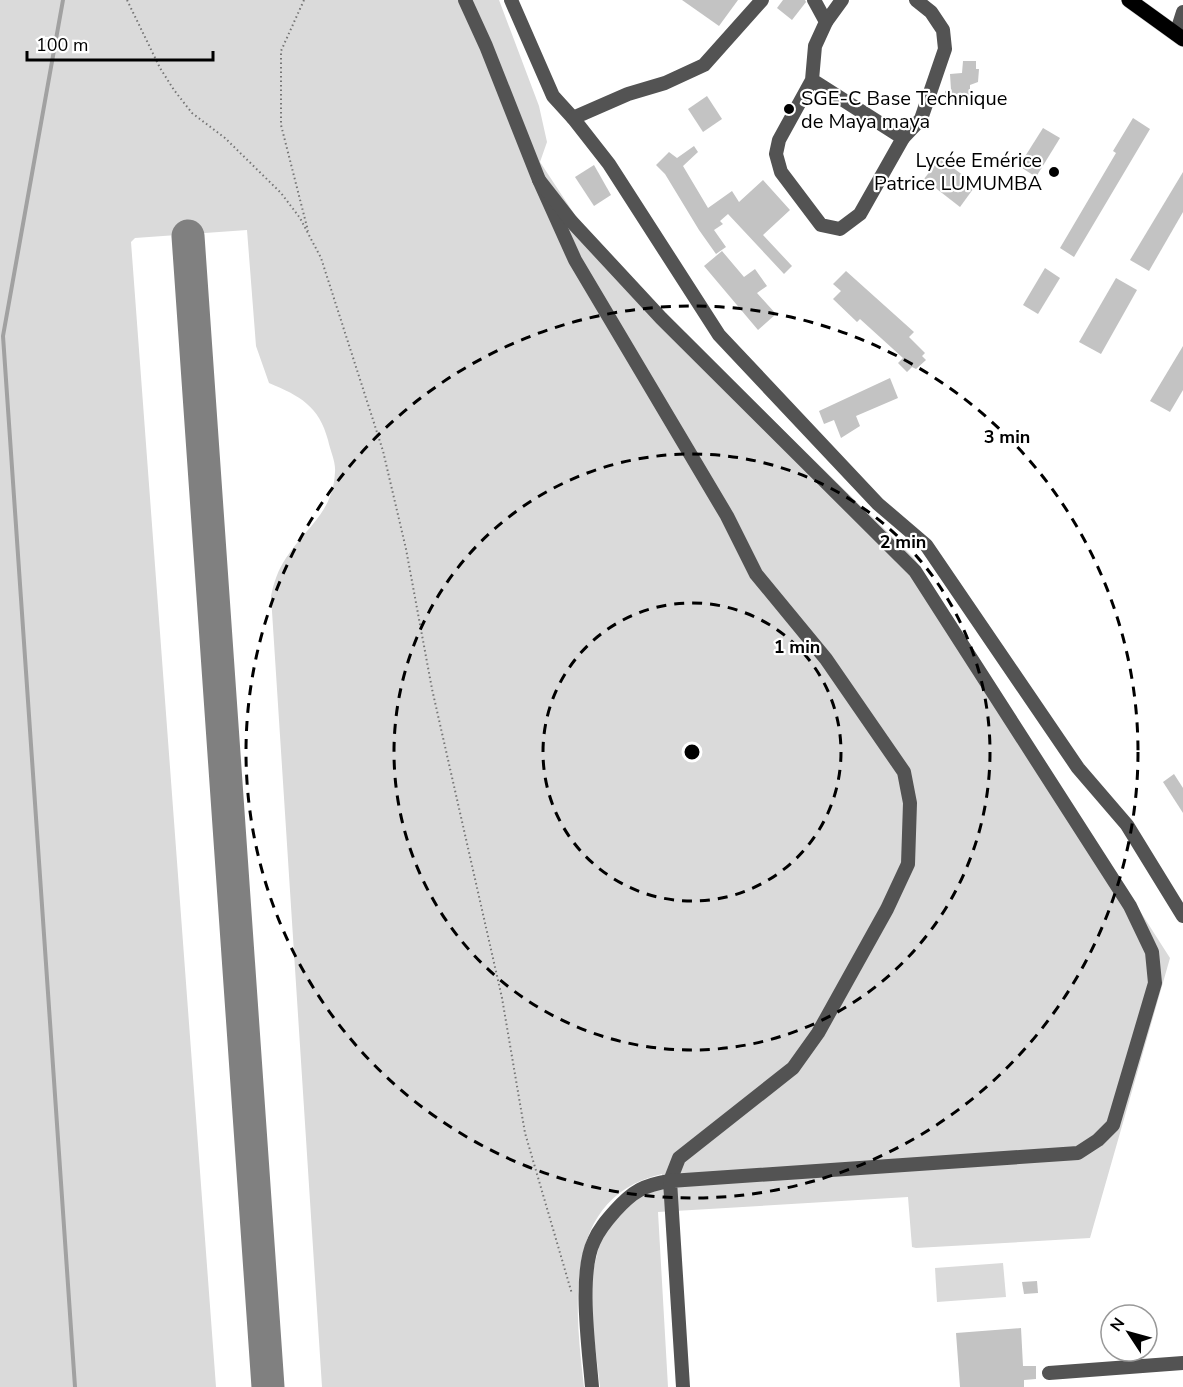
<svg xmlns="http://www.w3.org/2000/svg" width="1183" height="1387" font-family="'Nunito Sans',sans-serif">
<rect width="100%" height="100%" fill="#fff"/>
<!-- green -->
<g fill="#dadada">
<path d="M0 0H499L539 106 547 142 540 162 596 247 914 558 1170 958 1090 1238 916 1248 912 1247 908 1197 658 1212 668 1387H600L591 1312 592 1275 603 1230 629 1202 661 1184 662 1174C561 1197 575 1308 584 1387H322L271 596C274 582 278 570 286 558 306 527 333 513 335 472 336 462 330 450 328 440 319 406 300 396 269 383L256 346 247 230 135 238 131 242 216 1387H0Z"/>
<polygon points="1003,1263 1006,1297 937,1302 935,1268"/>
</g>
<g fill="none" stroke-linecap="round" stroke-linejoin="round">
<!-- stream -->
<polyline stroke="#a1a1a1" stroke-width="4" points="63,0 3,336 75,1387"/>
<!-- taxiway -->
<polyline stroke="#808080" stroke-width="33" points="188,236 268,1387"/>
</g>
<!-- building -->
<g fill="#c3c3c3">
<polygon points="682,0 738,0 719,26"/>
<polygon points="783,0 805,0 806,2 792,20 777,8"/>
<polygon points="963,61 976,61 976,69 979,69 978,82 970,85 970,102 946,103 945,91 951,90 950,74 962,73"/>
<polygon points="707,96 722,119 703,132 688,109"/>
<polygon points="1133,118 1150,129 1074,257 1060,248 1116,153 1113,151"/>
<polygon points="1043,128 1060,138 1036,177 1019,166"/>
<polygon points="694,146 698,152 683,166 708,208 732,191 739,202 763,180 790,210 763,235 792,266 784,274 728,214 720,221 723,224 714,230 726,247 716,254 699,230 665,174 656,165 669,152 677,158"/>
<polygon points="940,158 976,185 960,207 924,179"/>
<polygon points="594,165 611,195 594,206 575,177"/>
<polygon points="1183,172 1183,212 1149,271 1130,260"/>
<polygon points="722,251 744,277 755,269 767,286 757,293 776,314 758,330 704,266"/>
<polygon points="1045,268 1060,278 1038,314 1023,305"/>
<polygon points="846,271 914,332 909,337 925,353 922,356 926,360 916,369 912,367 907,372 898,363 903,358 860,319 857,322 833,299 841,291 833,284"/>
<polygon points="1116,278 1137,290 1101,354 1079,342"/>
<polygon points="1183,346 1183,390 1170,412 1150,401"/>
<polygon points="890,378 898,398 856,416 860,426 841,438 834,420 824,424 819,411"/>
<polygon points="1174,774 1183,788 1183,813 1163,782"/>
<polygon points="1037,1281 1038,1293 1024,1294 1022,1282"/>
<polygon points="1021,1328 1023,1366 1036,1366 1036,1379 1024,1380 1024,1387 960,1387 956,1333"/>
</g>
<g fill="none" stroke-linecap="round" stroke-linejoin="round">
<defs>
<polyline id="major" points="1129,0 1183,39"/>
</defs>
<!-- major casing -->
<use href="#major" stroke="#dbdbdb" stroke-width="16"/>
<!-- path -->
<g stroke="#757575" stroke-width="2" stroke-dasharray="1.5 3" stroke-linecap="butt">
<polyline points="127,0 160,68 174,90 192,113 225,138 281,193 300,218 321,258 383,451 406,549 432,689 502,998 525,1133 572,1294"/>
<polyline points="304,0 281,51 281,125 308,231"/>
</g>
<!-- minor -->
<g stroke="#535353" stroke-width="14">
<path d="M465 0 486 46 539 180 575 260 727 516 756 574 826 659 904 772 910 803 908 864 887 909 818 1033 793 1068 679 1158 670 1181C644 1185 633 1191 615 1211 607 1220 599 1229 594 1241 578 1274 589 1349 592 1387"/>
<polyline points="511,0 553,96 573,118"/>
<polyline points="762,0 704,65 665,83 628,94 573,118 609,164 719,335 878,504 926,545 1078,768 1127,825 1183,916"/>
<polyline points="826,22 842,0"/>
<polyline points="1176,34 1183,12"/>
<polyline points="812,80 903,138 860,214 840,229 821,225 781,172 776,154 779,140 812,80 815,46 826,22 814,0"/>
<polyline points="903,138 921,119 945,49 943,30 931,12 916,0"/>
<polyline points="539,180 571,221 661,318 915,571 1130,906 1152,952 1155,983 1113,1125 1098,1140 1078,1153 670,1181 683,1387"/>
<polyline points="1049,1373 1183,1363"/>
</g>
<!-- major -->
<use href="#major" stroke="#000" stroke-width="15"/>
</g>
<!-- distance rings -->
<g fill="none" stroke="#000" stroke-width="3" stroke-dasharray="10 8">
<circle cx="692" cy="752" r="149"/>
<circle cx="692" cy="752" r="298"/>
<circle cx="692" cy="752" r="446"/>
</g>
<!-- markers -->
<g fill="#000" stroke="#fff" stroke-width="2">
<circle cx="789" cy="109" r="6"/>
<circle cx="1054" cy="172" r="6"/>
</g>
<g text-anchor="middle" stroke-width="4.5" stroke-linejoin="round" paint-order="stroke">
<!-- poi labels -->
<g font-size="20" fill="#000" stroke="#fff" text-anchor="start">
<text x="801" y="105">SGE-C Base Technique<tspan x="801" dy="23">de Maya maya</tspan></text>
<text x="1042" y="167" text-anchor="end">Lycée Emérice<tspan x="1042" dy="23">Patrice LUMUMBA</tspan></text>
</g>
</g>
<circle cx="692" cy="752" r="9" fill="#000" stroke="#fff" stroke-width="3"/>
<g font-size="18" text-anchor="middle" font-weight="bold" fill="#000" stroke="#fff" stroke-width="4.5" stroke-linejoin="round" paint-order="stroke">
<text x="1007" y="443">3 min</text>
<text x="903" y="548">2 min</text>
<text x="797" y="653">1 min</text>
</g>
<!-- north arrow -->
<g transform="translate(1129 1333) rotate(306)"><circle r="28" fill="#ffffff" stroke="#999999" stroke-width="1.5"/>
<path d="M0-4.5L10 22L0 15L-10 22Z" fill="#000000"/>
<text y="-9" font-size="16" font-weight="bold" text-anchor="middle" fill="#000000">N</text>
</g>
<!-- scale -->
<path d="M27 51v9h186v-9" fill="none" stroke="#000000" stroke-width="3"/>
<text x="36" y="51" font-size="18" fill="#000000" stroke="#ffffff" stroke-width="4.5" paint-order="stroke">100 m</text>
</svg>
